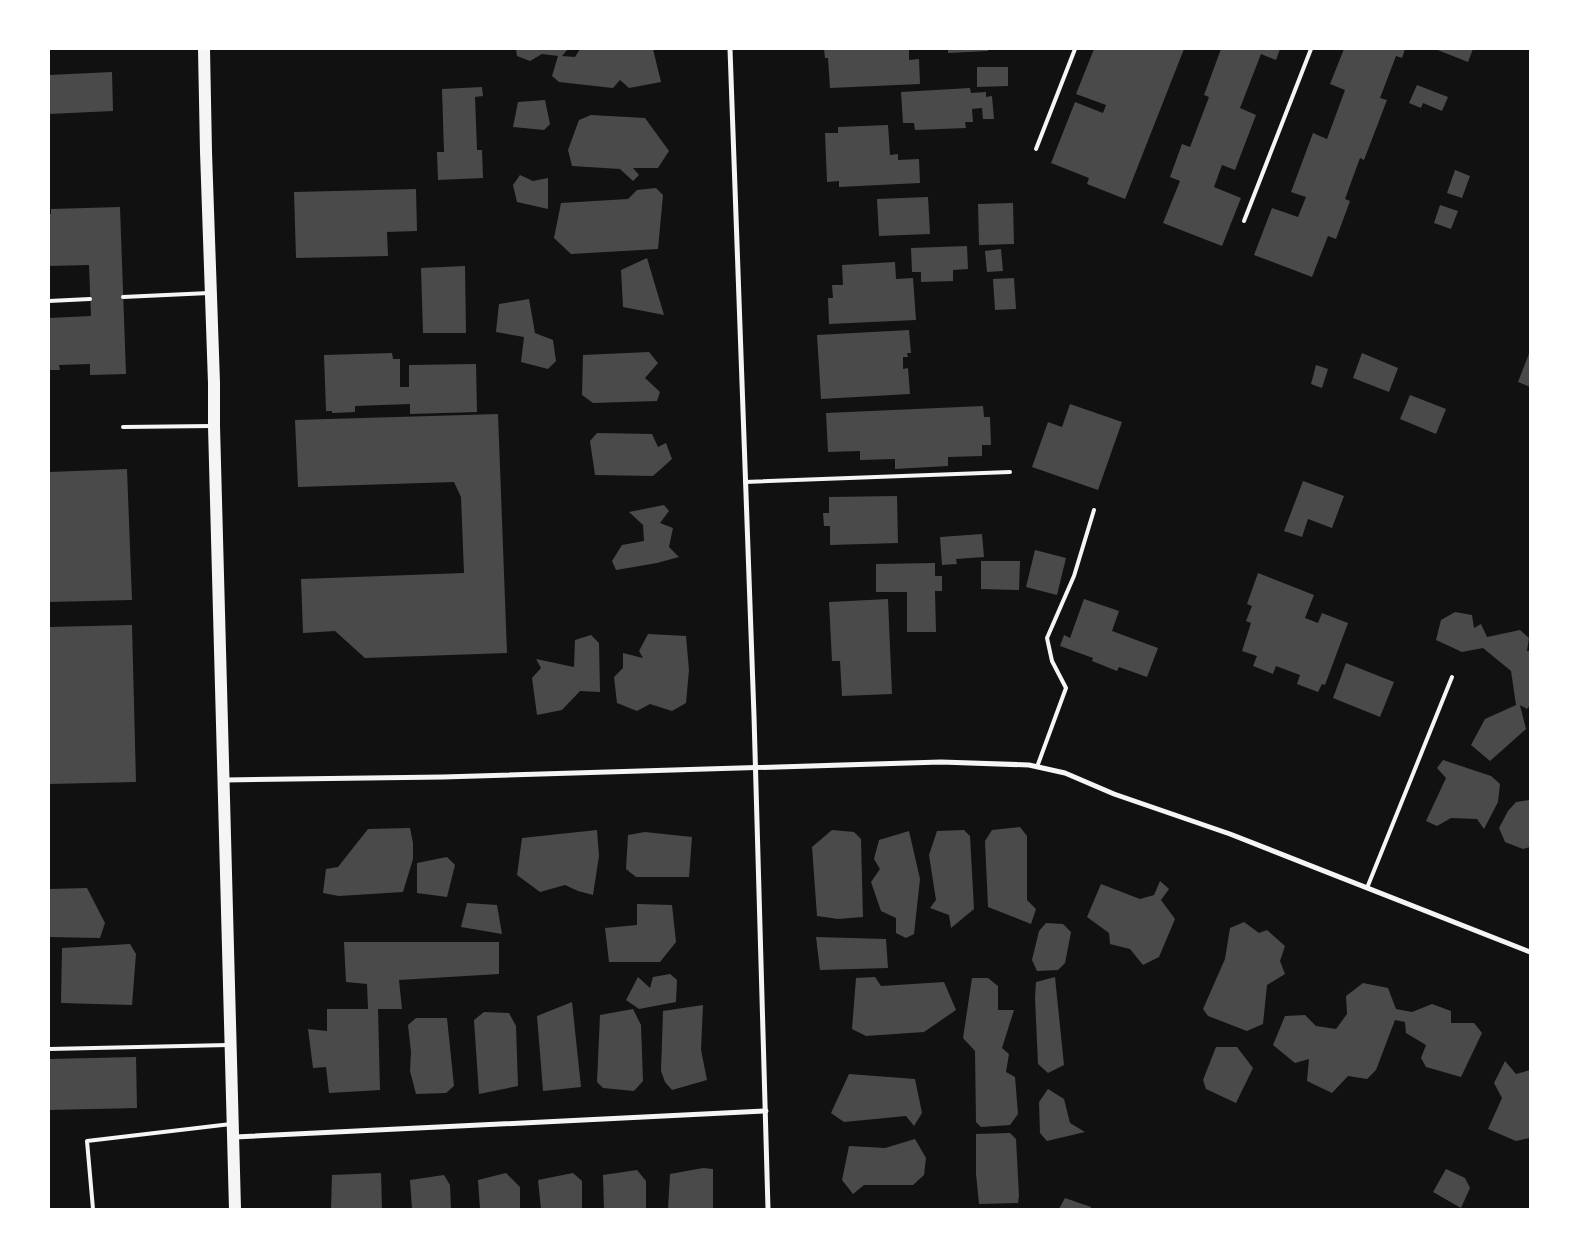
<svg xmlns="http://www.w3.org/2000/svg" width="1579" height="1258" font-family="Spectral,serif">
<rect width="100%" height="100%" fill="#111"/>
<!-- building -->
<g fill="#4a4a4a">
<polygon points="516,49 568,49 562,56 575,57 580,49 653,49 661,82 629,88 620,80 613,88 559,82 552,76 558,56 542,54 530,61 517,56"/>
<polygon points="824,49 909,49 909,60 919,59 920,84 830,88 828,58 825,58"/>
<polygon points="948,49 988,49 988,51 948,53"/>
<polygon points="1094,49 1184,49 1125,199 1087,184 1089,178 1051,163 1075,102 1103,113 1106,105 1076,94"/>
<polygon points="1221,49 1280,49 1276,60 1261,54 1240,108 1256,115 1235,170 1222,165 1214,187 1241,198 1222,246 1163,223 1180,181 1170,177 1182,144 1190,147 1209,97 1204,95"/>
<polygon points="1344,49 1405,49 1402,58 1396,56 1380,98 1387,100 1364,160 1360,158 1345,199 1350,201 1336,239 1328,236 1312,277 1254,255 1272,208 1298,217 1306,197 1291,192 1313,133 1327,139 1345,90 1330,84"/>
<polygon points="1435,49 1473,49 1468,62"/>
<polygon points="977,67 1008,67 1008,86 977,87"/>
<polygon points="112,72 113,111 49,114 49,75"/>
<polygon points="1417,85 1448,97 1442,111 1423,103 1421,108 1409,103"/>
<polygon points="482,87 483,96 475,97 477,150 482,150 483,178 438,180 437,152 444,152 442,89"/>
<polygon points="970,88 971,93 986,92 986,97 992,96 994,119 983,119 982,108 972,109 973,122 965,122 966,128 915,130 914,123 903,123 901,92"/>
<polygon points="545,100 550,124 544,130 513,127 518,102"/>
<polygon points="591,115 645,118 669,151 658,168 633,168 639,175 633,181 620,169 572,166 568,150 579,120"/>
<polygon points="888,125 890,155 898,154 898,160 919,159 920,183 839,187 839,181 827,182 825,133 838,133 838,127"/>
<polygon points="1455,170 1470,176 1462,198 1447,193"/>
<polygon points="520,175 533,181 548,178 548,209 517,202 513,185"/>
<polygon points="656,188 663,195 658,249 571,254 554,238 561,203 628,199 637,190"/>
<polygon points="416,189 417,231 387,232 388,256 296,258 294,192"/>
<polygon points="928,197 930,234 879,236 877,199"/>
<polygon points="1013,203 1014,244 979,245 978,204"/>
<polygon points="1440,205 1458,211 1451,229 1434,223"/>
<polygon points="120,207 126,374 90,375 90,364 59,365 60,370 49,370 49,318 91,316 89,265 49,266 49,214 51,214 51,209"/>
<polygon points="967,246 968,269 953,270 953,281 921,282 921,272 912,272 911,248"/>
<polygon points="1001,249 1003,271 987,272 985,251"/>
<polygon points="647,258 664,315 623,307 621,270"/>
<polygon points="895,262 896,279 913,278 916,320 829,324 828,298 833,298 832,285 843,285 842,265"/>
<polygon points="465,266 466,333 423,333 421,268"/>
<polygon points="1014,278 1016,309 995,310 993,279"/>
<polygon points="529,299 535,333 553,340 556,361 548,369 521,362 524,337 496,332 499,304"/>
<polygon points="909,330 911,353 907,353 908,357 903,357 903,369 908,368 910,394 821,399 817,335"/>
<polygon points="1530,351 1530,387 1518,382"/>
<polygon points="649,352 658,363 645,378 660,392 657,401 593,403 582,395 583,355"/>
<polygon points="392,353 393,359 400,359 400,387 409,387 409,365 476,364 477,412 410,414 410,404 355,406 355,412 332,413 332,411 326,411 324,355"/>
<polygon points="1362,353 1398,368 1389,392 1353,378"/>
<polygon points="1316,365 1328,369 1322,388 1311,384"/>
<polygon points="1410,395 1446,409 1436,434 1400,419"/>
<polygon points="1070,404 1122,422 1098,490 1032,467 1048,422 1062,427"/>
<polygon points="983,406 984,417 990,417 991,445 982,445 982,456 948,457 948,466 895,469 895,459 860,460 860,451 828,452 826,413"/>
<polygon points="498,414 507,653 365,658 335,631 303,633 301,579 464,573 461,497 454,482 298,487 295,420"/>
<polygon points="597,433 652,434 658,447 666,443 672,459 653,476 595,475 590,441"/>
<polygon points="127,469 132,600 49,602 49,472"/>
<polygon points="1303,481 1344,496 1332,528 1308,519 1302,537 1284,531"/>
<polygon points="897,496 898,543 830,545 830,526 824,526 823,513 829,513 829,497"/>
<polygon points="664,505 669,511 660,523 673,528 669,547 679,557 657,563 616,570 612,561 622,545 644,541 643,525 629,512"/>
<polygon points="982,534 984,557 956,559 957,564 942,565 940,537"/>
<polygon points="1035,550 1066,558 1057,595 1026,587"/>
<polygon points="981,561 1020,561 1019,590 981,589"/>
<polygon points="935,563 935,576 942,576 942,591 935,591 936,632 907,632 907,592 876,592 876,564"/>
<polygon points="1258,573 1314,595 1305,618 1318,623 1322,613 1348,623 1325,685 1322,684 1318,692 1297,684 1300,675 1276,666 1273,674 1253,666 1257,656 1242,651 1251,623 1246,621 1252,606 1247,604"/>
<polygon points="888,599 892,694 842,696 840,661 832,661 829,602"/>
<polygon points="1084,599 1119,611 1112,631 1158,648 1147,677 1119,667 1117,671 1092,661 1093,658 1060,646 1064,635 1070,638"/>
<polygon points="1455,612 1472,615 1474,628 1481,624 1487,637 1520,630 1529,638 1527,651 1530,651 1530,705 1527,709 1520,705 1526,729 1490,761 1471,745 1485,719 1516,705 1511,671 1483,648 1462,652 1436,640 1441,620"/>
<polygon points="132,625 136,782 49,784 49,627"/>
<polygon points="648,634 686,636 689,670 686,703 672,711 650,704 637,711 617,703 614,677 623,668 623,653 643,658 639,651"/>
<polygon points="591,635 599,643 600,692 580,691 562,710 537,715 532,678 541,668 536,659 574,667 575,640"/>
<polygon points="1346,663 1394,682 1380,717 1333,698"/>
<polygon points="1443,760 1491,776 1500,784 1498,802 1484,829 1477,819 1451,818 1437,826 1426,821 1446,778 1437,768"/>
<polygon points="1530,800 1530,847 1523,849 1505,842 1499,828 1508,811 1516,802"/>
<polygon points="1020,827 1027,836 1027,900 1036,909 1031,924 988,907 985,841 992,830"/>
<polygon points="410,828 413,843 413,859 403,892 339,896 323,893 326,869 338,867 368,829"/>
<polygon points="597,830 599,856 593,895 578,891 565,885 540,892 517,875 522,838"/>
<polygon points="832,830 854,832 861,839 863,917 838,919 817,916 812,847"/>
<polygon points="964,830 970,836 974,909 951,928 949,915 930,908 936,900 929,855 937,831"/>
<polygon points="909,831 920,879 914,934 906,938 896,933 896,918 881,911 871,882 880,869 874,859 879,840"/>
<polygon points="645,832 692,837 689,877 636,877 626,869 628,835"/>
<polygon points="447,857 455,865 447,897 417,893 417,863"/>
<polygon points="1160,881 1169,889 1161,900 1175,919 1159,957 1143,965 1130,949 1110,944 1109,933 1087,917 1101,884 1140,899 1154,895"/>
<polygon points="87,888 105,923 100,938 49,937 49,889"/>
<polygon points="467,903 497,905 502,934 461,927"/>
<polygon points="637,904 672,905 676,942 660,962 609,962 605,928 637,925"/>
<polygon points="1244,922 1259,933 1267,930 1285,946 1280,961 1285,974 1267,985 1263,1024 1247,1031 1208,1016 1203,1009 1225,959 1230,928"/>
<polygon points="1046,923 1063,924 1071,932 1065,963 1058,970 1037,971 1032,960 1039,931"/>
<polygon points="816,937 886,939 888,968 820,970"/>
<polygon points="344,942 499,942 499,974 399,980 402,1009 378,1009 380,1090 329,1093 326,1067 313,1068 308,1029 327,1031 327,1009 368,1009 367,984 346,982"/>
<polygon points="130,944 136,954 132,1005 61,1003 62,948"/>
<polygon points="670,974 677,980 676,1002 639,1009 626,1000 638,977 650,988 653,977"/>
<polygon points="875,977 881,986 944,982 956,1010 924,1032 866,1036 852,1029 856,978"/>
<polygon points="1055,977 1064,1065 1048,1073 1038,1064 1035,998 1036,982"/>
<polygon points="972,978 988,978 998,986 998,1010 1014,1010 1002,1048 1009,1054 1006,1072 1015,1077 1018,1114 1010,1125 981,1127 976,1122 975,1051 963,1038"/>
<polygon points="1363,983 1388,988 1396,1009 1412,1012 1432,1004 1451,1011 1451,1023 1474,1023 1482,1033 1461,1077 1426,1067 1421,1058 1426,1045 1406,1033 1405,1022 1395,1020 1376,1070 1367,1079 1348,1076 1332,1093 1307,1081 1309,1059 1295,1063 1273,1045 1285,1016 1305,1015 1316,1026 1336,1029 1347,1014 1346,996"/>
<polygon points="572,1002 581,1087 543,1091 537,1016"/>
<polygon points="703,1005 701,1050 707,1080 672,1090 665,1082 661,1071 663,1011"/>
<polygon points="633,1009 641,1025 643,1081 634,1091 603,1088 597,1082 600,1015"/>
<polygon points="484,1012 509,1013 516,1026 518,1086 479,1094 474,1020"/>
<polygon points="416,1018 447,1018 454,1086 446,1093 416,1094 410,1071 411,1052 408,1025"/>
<polygon points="1216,1047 1237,1047 1253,1068 1236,1103 1206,1089 1203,1080"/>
<polygon points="136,1057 137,1108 49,1110 49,1059"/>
<polygon points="1505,1061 1516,1074 1530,1070 1530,1138 1516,1141 1488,1129 1502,1098 1494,1083"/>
<polygon points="849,1074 915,1079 922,1113 914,1126 906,1116 844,1122 831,1113"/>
<polygon points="1048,1089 1064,1099 1070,1123 1085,1132 1047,1141 1040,1133 1039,1102"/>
<polygon points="1010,1133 1016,1139 1019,1196 1018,1203 979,1204 976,1174 976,1134"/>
<polygon points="915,1139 926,1158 924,1175 913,1185 864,1185 853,1194 842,1180 849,1146 885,1148"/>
<polygon points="703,1168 713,1169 713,1209 668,1209 670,1174"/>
<polygon points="1446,1169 1465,1178 1470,1188 1461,1208 1433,1192"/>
<polygon points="637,1170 646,1181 646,1209 604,1209 603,1175"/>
<polygon points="381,1173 382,1209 331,1209 332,1175"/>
<polygon points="506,1173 520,1187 520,1209 480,1209 478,1180"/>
<polygon points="573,1173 582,1181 582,1209 541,1209 538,1180"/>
<polygon points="444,1175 450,1185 451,1209 412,1209 410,1180"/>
<polygon points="1065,1198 1091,1207 1091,1209 1059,1209"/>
</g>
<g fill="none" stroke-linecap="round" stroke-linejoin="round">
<!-- service -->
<g stroke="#f5f5f5" stroke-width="4">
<polyline points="1036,149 1075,49"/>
<polyline points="1244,221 1311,49"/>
<polyline points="123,297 209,293"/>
<polyline points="49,301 90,299"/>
<polyline points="123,427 211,426"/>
<polyline points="745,482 1010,472"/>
<polyline points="1037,767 1066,688 1052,661 1047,638 1074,576 1094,510"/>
<polyline points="1367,888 1452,677"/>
<polyline points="49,1049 228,1045"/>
<polyline points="93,1209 87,1141 231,1124"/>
</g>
<!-- minor -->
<g stroke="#f5f5f5" stroke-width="5">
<polyline points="730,49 754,716 768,1209"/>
<polyline points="225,780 443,777 941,762 1029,765 1065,773 1114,794 1230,834 1530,952"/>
<polyline points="235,1137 766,1111"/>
</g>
<!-- primary -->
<polyline stroke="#f5f5f5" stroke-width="12" points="204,49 206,152 214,383 214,426 235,1209"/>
</g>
<!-- border -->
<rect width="1579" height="1258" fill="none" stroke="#ffffff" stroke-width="100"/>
</svg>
